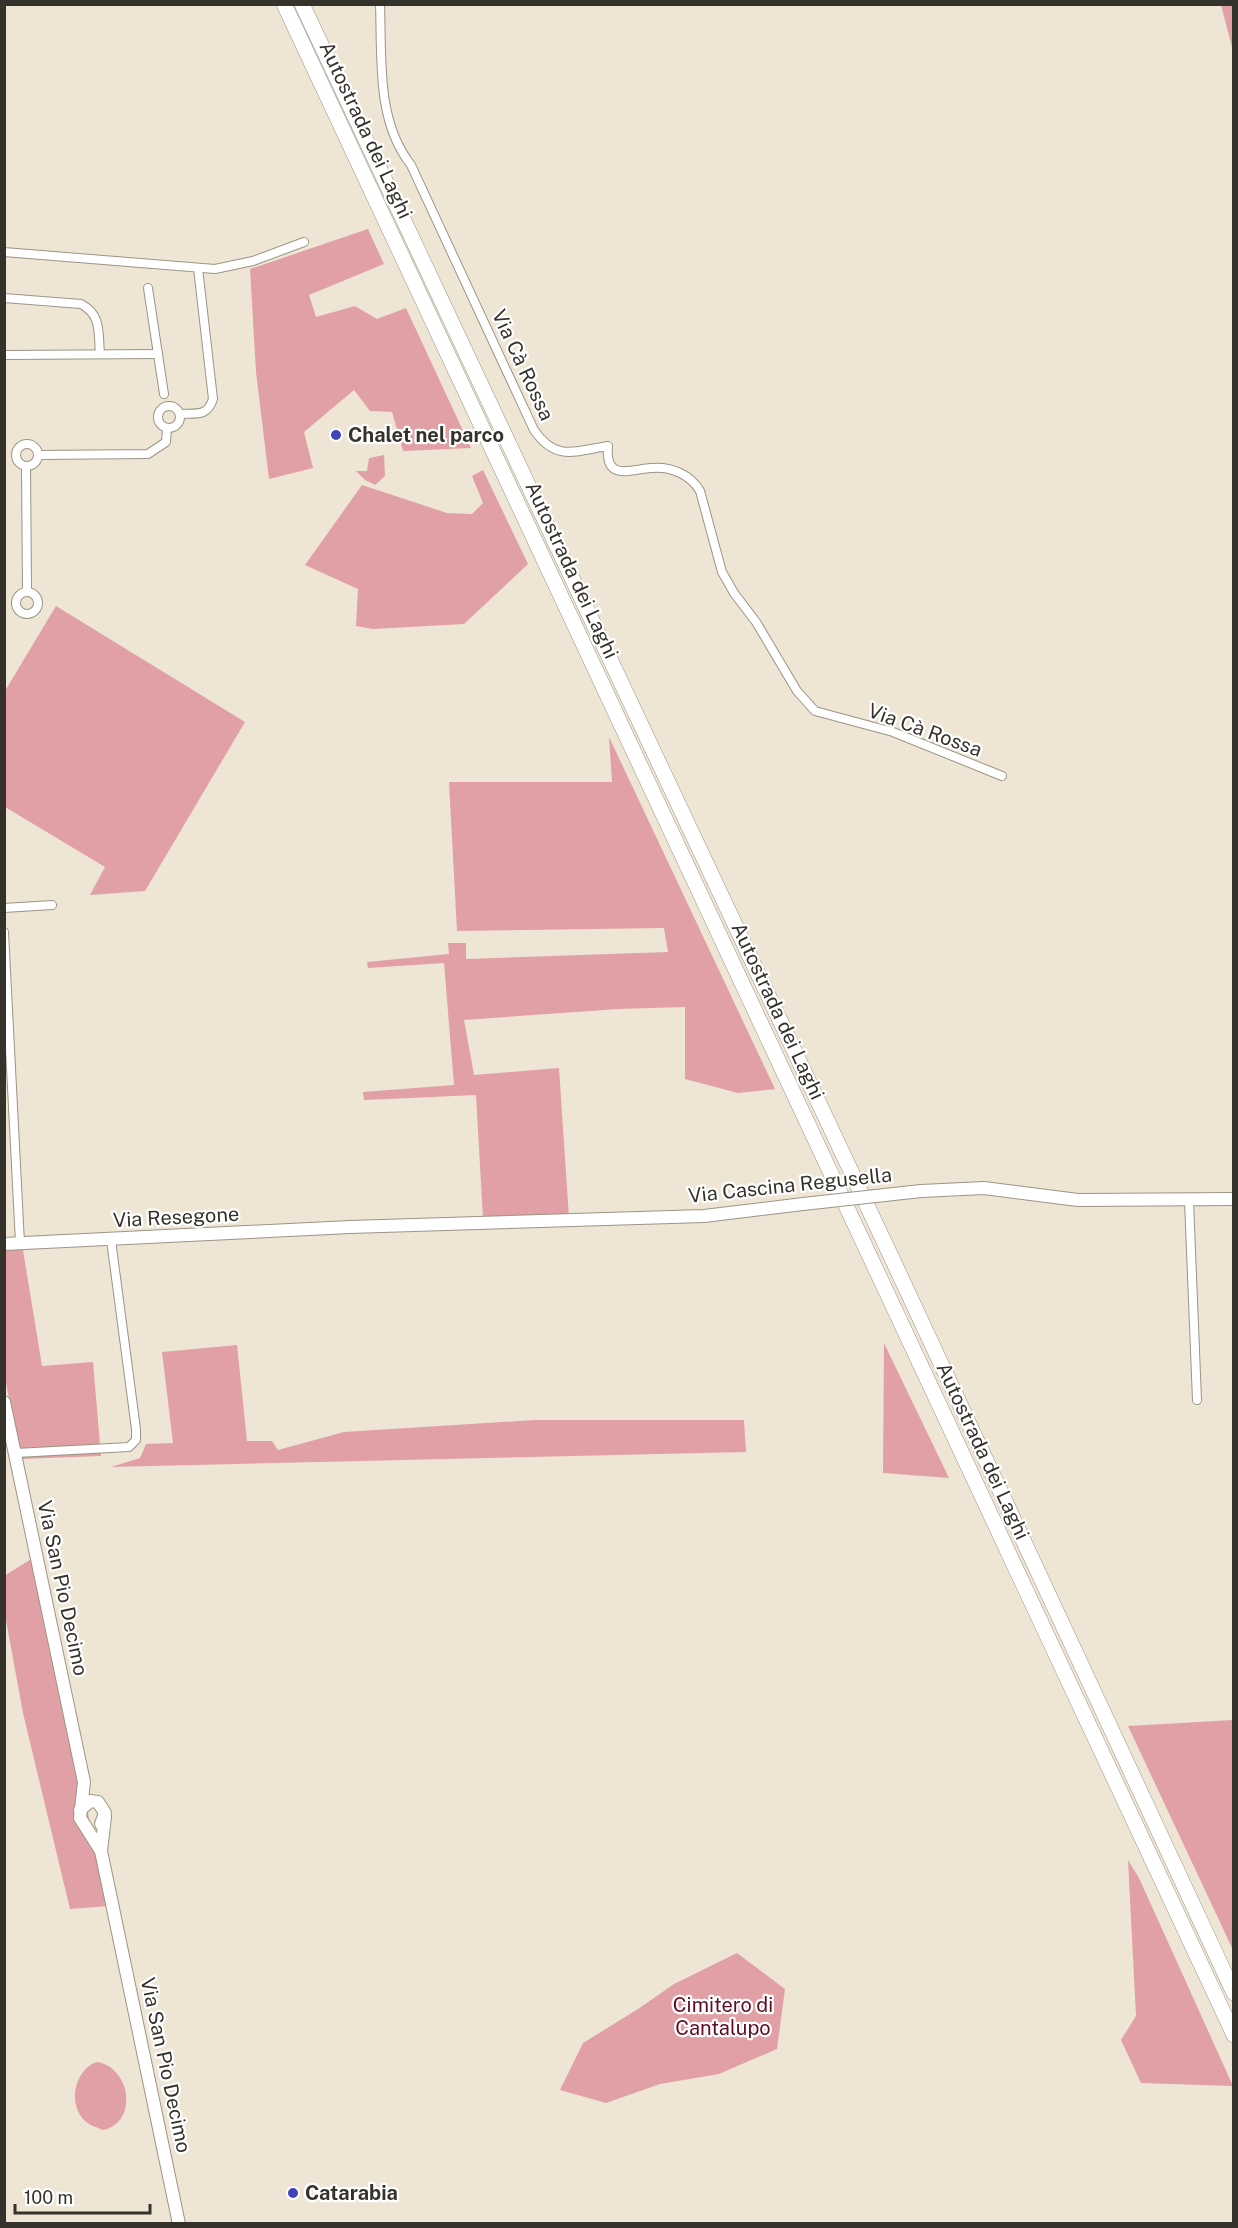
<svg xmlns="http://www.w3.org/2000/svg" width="1238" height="2228" font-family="'Public Sans',sans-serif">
<rect width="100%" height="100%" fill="#eee5d5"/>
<!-- green -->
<g fill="#e1a0a5">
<polygon points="1221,5 1233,5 1233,51"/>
<polygon points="368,229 384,264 309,295 316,317 355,306 377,319 406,308 471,448 403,451 392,412 370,411 354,390 304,432 313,468 269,479 256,372 250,269"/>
<polygon points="384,455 385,476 375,485 365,480 356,471 367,471 369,458"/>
<polygon points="483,470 528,564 464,624 373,629 356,626 358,589 305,565 362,485 447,513 472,514 483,503 472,476"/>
<polygon points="56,606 245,722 145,891 90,895 105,867 5,807 5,691"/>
<polygon points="609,737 775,1089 738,1093 685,1079 685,1007 618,1009 464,1020 474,1075 559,1068 569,1218 483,1218 476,1095 364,1100 363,1092 454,1085 444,963 368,968 367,962 449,954 448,943 466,943 466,959 668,952 664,928 457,931 449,782 612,782"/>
<polygon points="4,1250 23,1250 42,1366 93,1362 101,1456 21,1459 5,1378"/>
<polygon points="884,1343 949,1478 883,1473"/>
<polygon points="237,1345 247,1441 272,1441 278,1450 344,1432 535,1420 744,1420 746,1452 111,1467 140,1458 146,1444 173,1443 162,1352"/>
<polygon points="33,1558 108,1906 70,1909 23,1713 5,1615 4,1576"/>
<polygon points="1233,1720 1234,1720 1233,1950 1128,1726"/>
<polygon points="1128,1860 1139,1878 1233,2086 1141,2083 1121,2040 1136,2016"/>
<polygon points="737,1953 785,1989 777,2049 719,2074 660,2084 606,2103 560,2090 583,2043 638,2009 674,1984"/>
<path d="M96 2062C131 2066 139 2123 103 2130 96 2127 88 2125 83 2119 68 2101 75 2071 96 2062Z"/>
</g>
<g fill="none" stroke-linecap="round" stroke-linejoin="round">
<defs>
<g id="street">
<path d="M380 4C382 58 376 121 411 165L534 430C556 462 575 451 608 446 605 481 628 470 651 468 670 466 690 474 700 491L722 572 734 593 756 622 797 691 815 711 893 732 1002 776"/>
<polyline points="4,252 215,269 253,261 304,242"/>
<polyline points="148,288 164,394"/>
<path d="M4 298 81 304C102 315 98 333 100 354"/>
<polyline points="4,355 158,354"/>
<circle cx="169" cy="417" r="11"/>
<path d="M180 414C197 413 207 417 213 399L198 268"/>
<circle cx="27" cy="455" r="11"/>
<polyline points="39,455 148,454 166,442 167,428"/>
<polyline points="26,466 27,592"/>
<circle cx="27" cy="603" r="11"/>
<polyline points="4,908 52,905"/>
<polyline points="4,932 20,1243"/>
<polyline points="1189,1201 1197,1400"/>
<polyline points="16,1453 129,1447 136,1440 136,1429 111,1240"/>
</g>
<g id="secondary">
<polyline points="921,1191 984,1188 1078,1200 1234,1199"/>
<polyline points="4,1244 350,1227 704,1216 803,1204"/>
<polyline points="4,1402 84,1782 80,1818 101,1851"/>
<polyline points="80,1810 90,1801 98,1802 105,1813 101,1824"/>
<polyline points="105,1817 101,1851 179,2224"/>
</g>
<g id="highway">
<polyline points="284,4 1234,2035"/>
<polyline points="302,4 896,1267 1234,1993"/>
</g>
</defs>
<!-- street casing -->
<use href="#street" stroke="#9c9485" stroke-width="10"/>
<!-- secondary casing -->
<use href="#secondary" stroke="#9c9485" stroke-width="14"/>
<!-- highway casing -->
<use href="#highway" stroke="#9c9485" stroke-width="16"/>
<!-- street -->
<use href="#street" stroke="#fff" stroke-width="8"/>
<!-- secondary -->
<use href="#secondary" stroke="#fff" stroke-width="12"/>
<!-- highway -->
<use href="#highway" stroke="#fff" stroke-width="15"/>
<defs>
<polyline id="secondary-bridge" points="803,1204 921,1191"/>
</defs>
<!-- secondary-bridge casing -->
<use href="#secondary-bridge" stroke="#9c9485" stroke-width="14" stroke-linecap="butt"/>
<!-- secondary-bridge -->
<use href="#secondary-bridge" stroke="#fff" stroke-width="12"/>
</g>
<!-- markers -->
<g fill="#3f44b9" stroke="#fff" stroke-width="2">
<circle cx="336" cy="435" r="6"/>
<circle cx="293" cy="2193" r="6"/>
</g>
<g text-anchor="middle" stroke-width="4.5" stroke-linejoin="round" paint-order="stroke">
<!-- street labels -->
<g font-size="20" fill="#35322c" stroke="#fff">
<text transform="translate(366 130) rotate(65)" y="7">Autostrada dei Laghi</text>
<text transform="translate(523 365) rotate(65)" y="7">Via Cà Rossa</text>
<text transform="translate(572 570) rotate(65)" y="7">Autostrada dei Laghi</text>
<text transform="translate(925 730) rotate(20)" y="7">Via Cà Rossa</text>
<text transform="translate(778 1011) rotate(65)" y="7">Autostrada dei Laghi</text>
<text transform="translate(790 1185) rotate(-6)" y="7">Via Cascina Regusella</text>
<text transform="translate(176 1217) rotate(-3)" y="7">Via Resegone</text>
<text transform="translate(983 1451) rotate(65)" y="7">Autostrada dei Laghi</text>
<text transform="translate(63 1588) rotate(78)" y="7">Via San Pio Decimo</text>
<text transform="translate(166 2065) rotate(78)" y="7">Via San Pio Decimo</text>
</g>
<!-- poi labels -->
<g font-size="20" font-weight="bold" fill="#35322c" stroke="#fff" text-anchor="start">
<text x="348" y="442">Chalet nel parco</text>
<text x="305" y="2200">Catarabia</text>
</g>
<!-- park labels -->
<g font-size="20" fill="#620c21" stroke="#fff">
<text x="723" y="2012">Cimitero di<tspan x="723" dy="23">Cantalupo</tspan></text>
</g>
</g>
<!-- border -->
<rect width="1238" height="2228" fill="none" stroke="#35322c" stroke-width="12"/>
<!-- scale -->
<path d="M15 2204v9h135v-9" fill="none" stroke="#35322c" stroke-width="3"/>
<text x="24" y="2204" font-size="18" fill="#35322c" stroke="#ffffff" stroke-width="4.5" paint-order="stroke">100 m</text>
</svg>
